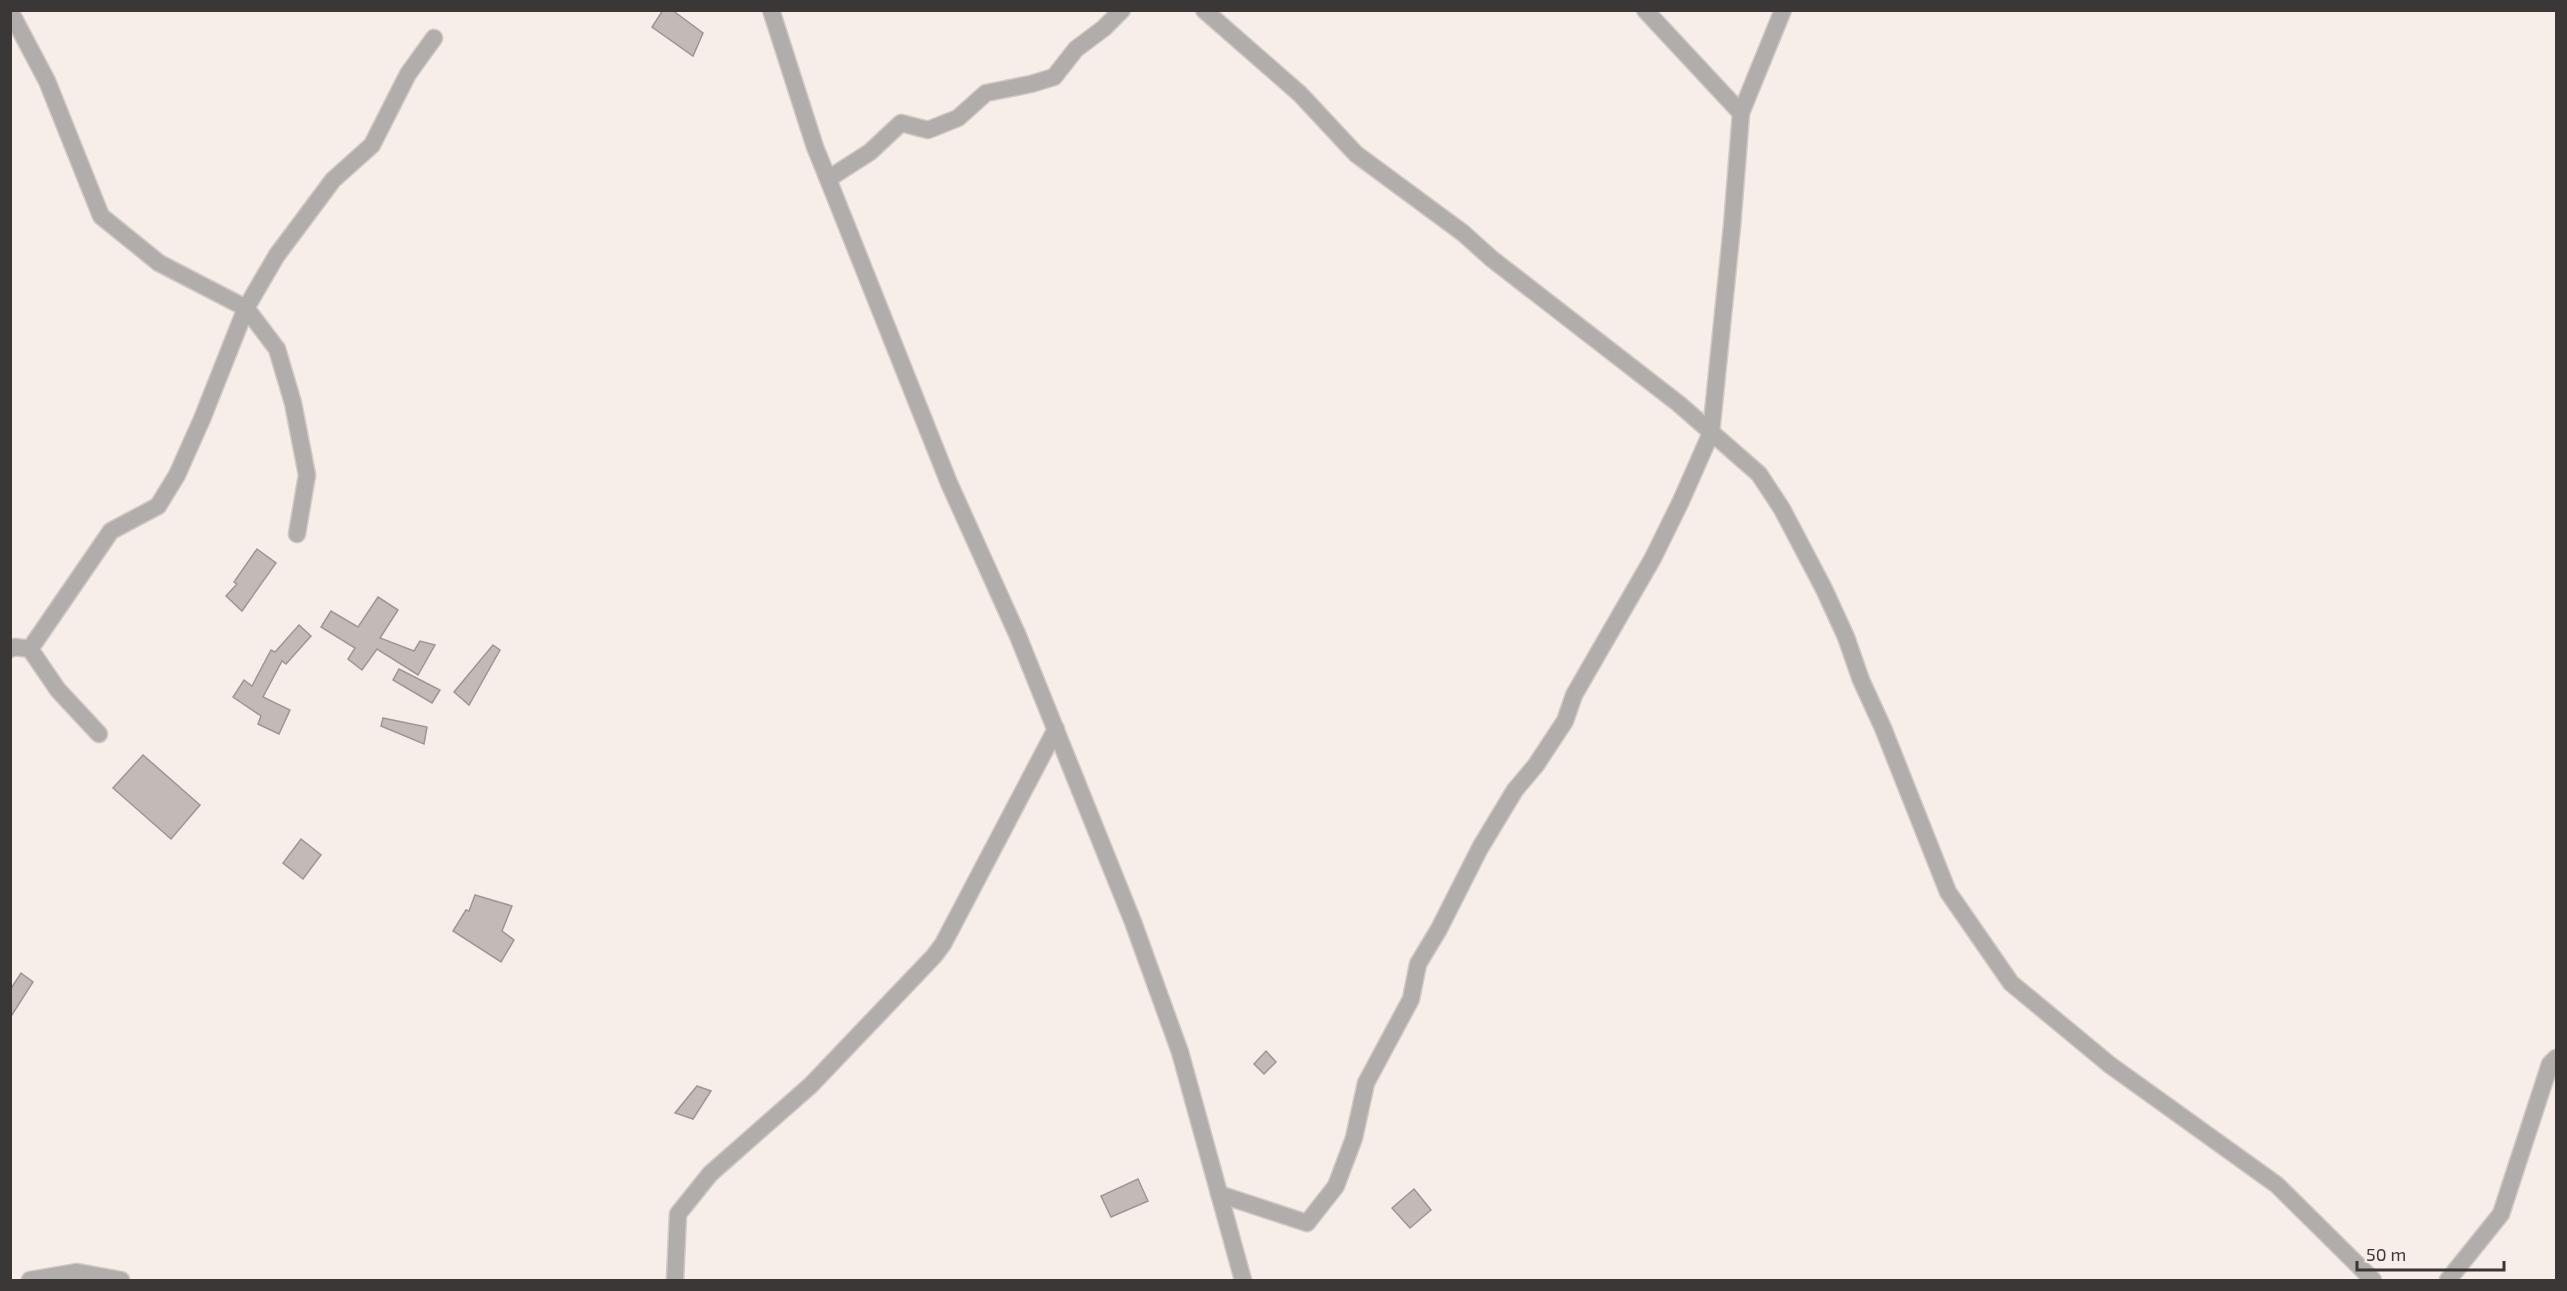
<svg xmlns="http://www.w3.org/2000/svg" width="2567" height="1291" font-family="'Exo 2',sans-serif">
<rect width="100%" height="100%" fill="#f7ede9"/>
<!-- building -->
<g fill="#c3b9b6" stroke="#9f9693" stroke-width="1.5">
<polygon points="663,10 672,10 703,33 693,56 652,27"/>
<polygon points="257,549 276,563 242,611 226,596 237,584 234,582"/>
<polygon points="378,597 398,610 380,638 414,651 420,641 435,645 418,675 377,649 362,670 348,659 355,648 321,627 331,611 358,627"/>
<polygon points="299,625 311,636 286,664 282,661 263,697 290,710 279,734 258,724 261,716 233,697 244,680 252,686 271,650 275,652"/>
<polygon points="493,645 500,650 469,705 454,692"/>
<polygon points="399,669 440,690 432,703 393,680"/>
<polygon points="383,718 427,727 424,744 381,726"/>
<polygon points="143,755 200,805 171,839 113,788"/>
<polygon points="301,839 321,855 303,879 283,863"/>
<polygon points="475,895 512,906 502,931 514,940 501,962 453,931 466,910 469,911"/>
<polygon points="21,973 33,982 10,1018 10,990"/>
<polygon points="1266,1051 1276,1062 1264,1074 1254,1064"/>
<polygon points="697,1086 711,1091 693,1119 675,1113"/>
<polygon points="1138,1179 1148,1201 1111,1217 1101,1196"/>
<polygon points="1414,1189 1431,1210 1410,1228 1392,1208"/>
</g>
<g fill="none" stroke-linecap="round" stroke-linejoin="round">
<defs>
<g id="street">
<polyline points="771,10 815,147 828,179 949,483 1018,636 1133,922 1180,1052 1243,1280"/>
<polyline points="1204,10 1300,94 1356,154 1463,233 1492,259 1679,404 1759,474 1782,509 1824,589 1846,637 1861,680 1883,728 1948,892 2011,983 2110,1065 2277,1185 2373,1280"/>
<polyline points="1645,10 1741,113"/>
<polyline points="10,11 47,81 101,216 159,263 246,308 277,349 293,403 307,475 297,534"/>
<polyline points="828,179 870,152 901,123 928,130 958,118 986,93 1031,84 1054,77 1076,49 1104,28 1122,10"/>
<polyline points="10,649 15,647 30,649 58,690 99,734"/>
<polyline points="30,649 111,531 158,506 177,475 202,419 246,308 277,255 333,180 372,145 408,74 434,38"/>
<polyline points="1219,1194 1307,1223 1336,1186 1354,1138 1366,1083 1411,999 1418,964 1439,929 1480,848 1515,790 1536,765 1565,721 1574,695 1653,558 1681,501 1711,433 1732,226 1741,113 1783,10"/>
<polyline points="30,1280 77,1272 121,1280"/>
<polyline points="675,1280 678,1214 710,1174 811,1085 934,956 943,944 1056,729"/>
<polyline points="2448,1280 2501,1214 2550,1064 2556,1058"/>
</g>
</defs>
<!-- street casing -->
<use href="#street" stroke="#d1c9c5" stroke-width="19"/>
<!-- street -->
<use href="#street" stroke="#b0adaa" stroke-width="16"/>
</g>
<!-- border -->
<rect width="2567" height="1291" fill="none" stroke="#3b3736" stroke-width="24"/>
<!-- scale -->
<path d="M2357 1261v9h147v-9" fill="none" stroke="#3b3736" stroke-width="3"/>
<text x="2366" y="1261" font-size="18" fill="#3b3736" stroke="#f7ede9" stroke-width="4.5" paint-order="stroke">50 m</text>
</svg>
